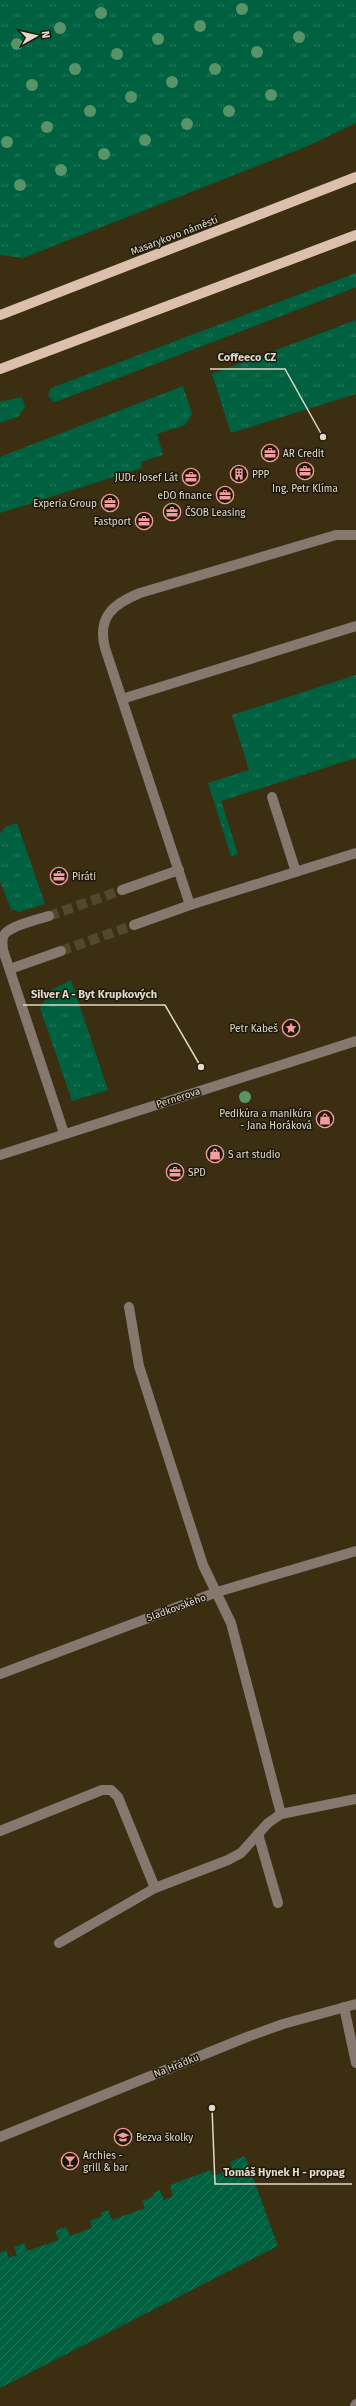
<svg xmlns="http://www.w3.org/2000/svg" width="356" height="2406" font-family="'Fira Sans',sans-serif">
<defs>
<pattern id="grass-tufts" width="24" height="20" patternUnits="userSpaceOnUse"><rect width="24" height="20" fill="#006140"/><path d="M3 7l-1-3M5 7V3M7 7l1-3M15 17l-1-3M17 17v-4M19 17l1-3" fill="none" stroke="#25775a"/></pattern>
<pattern id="garden-furrows" width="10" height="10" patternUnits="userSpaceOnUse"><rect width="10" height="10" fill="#006140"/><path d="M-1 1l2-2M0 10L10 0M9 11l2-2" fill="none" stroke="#25775a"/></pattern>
</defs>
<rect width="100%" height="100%" fill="#3b2e11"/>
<!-- grass -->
<g fill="url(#grass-tufts)">
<polygon points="0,0 356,0 356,123 308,146 23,258 0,255"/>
<polygon points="356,273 356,287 344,292 58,401 53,402 48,395 51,388"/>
<polygon points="356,320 356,394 231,433 212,374"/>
<polygon points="183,386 192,414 185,425 157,434 163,455 141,462 142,468 0,513 0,457"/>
<polygon points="22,397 25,407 19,416 0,423 0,402"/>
<polygon points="356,675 356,758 221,801 238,854 231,856 208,783 249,770 232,715"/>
<polygon points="17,823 45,904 19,912 11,909 0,881 0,834 5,827"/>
<polygon points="71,980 108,1090 72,1101 40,1008 51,990"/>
</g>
<!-- garden -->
<polygon fill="url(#garden-furrows)" points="245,2156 278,2246 0,2388 0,2253 6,2250 9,2258 17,2255 14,2247 24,2243 27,2251 59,2240 55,2231 66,2227 70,2236 92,2228 90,2221 102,2216 101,2213 108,2210 112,2220 145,2208 142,2201 154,2196 153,2193 160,2190 164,2200 173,2196 170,2185 211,2170 214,2176 232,2169 230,2162"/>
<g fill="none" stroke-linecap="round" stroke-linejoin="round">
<!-- minor-tunnel -->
<g stroke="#54482c" stroke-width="10" stroke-dasharray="10 5" stroke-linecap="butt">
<polyline points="49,916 122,890"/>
<polyline points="61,951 134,925"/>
</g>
<!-- minor -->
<g stroke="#86786f" stroke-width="10">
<path d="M356 535H336L140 593C113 604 97 617 105 648L190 905 356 853"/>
<polyline points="122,699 356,626"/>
<polyline points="272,797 296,872"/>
<polyline points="122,890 179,870"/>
<path d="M49 916C39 919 9 926 4 935 1 940 3 945 3 950L64 1133"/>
<polyline points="134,925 190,905"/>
<polyline points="10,969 61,951"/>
<polyline points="0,1155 356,1041"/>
<polyline points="129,1307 139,1366 203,1565 231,1623 281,1814"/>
<polyline points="0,1674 217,1592 356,1551"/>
<polyline points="0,1831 102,1790 111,1790 118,1797 155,1888"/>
<polyline points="258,1834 278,1903"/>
<polyline points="59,1943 155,1888 228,1860 241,1853 268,1823 281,1814 356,1799"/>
<polyline points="344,2007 356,2063"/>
<polyline points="0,2137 247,2037 283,2024 356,2004"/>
<polyline points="355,2406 356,2404"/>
</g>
<!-- major -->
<g stroke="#dcc0ad" stroke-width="10">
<polyline points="0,315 356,177"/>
<polyline points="0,369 356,235"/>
</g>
</g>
<!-- trees -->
<g fill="#599368">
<circle cx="242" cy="9" r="6"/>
<circle cx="101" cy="13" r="6"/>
<circle cx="200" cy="26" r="6"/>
<circle cx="60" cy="28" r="6"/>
<circle cx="299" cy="37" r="6"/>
<circle cx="158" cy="39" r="6"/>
<circle cx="17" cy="44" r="6"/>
<circle cx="257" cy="52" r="6"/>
<circle cx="117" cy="54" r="6"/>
<circle cx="75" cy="69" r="6"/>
<circle cx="215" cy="69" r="6"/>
<circle cx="172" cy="82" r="6"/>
<circle cx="32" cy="85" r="6"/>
<circle cx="271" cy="95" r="6"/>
<circle cx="131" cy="97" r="6"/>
<circle cx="90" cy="111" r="6"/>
<circle cx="229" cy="111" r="6"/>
<circle cx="187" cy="124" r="6"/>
<circle cx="47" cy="127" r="6"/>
<circle cx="145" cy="140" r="6"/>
<circle cx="7" cy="142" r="6"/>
<circle cx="104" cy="154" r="6"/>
<circle cx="61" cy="170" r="6"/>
<circle cx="20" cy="185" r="6"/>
<circle cx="245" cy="1097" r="6"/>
</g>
<!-- icons -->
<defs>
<symbol id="office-ring" viewBox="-11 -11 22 22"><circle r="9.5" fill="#1d180b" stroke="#f59b9c" stroke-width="1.5"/><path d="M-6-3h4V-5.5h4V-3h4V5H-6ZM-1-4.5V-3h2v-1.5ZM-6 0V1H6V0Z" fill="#f59b9c"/></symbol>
<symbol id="building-ring" viewBox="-11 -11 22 22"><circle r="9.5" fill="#1d180b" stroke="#f59b9c" stroke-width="1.5"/><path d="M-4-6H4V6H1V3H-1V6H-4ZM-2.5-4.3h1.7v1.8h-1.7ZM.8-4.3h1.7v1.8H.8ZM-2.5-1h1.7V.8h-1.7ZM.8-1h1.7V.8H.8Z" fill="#f59b9c"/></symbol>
<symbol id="sight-ring" viewBox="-11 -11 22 22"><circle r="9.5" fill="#1d180b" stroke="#f59b9c" stroke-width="1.5"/><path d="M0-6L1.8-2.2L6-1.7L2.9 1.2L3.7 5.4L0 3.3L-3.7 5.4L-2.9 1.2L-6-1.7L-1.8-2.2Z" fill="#f59b9c"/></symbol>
<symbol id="shop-ring" viewBox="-11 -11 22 22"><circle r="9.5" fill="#1d180b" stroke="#f59b9c" stroke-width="1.5"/><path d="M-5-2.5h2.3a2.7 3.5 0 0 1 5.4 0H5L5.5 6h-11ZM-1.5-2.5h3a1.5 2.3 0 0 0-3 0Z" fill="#f59b9c"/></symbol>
<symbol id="school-ring" viewBox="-11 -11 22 22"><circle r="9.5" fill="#1d180b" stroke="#f59b9c" stroke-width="1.5"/><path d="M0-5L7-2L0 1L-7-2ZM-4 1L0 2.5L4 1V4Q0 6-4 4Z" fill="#f59b9c"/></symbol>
<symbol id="bar-ring" viewBox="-11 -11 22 22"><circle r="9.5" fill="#1d180b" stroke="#f59b9c" stroke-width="1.5"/><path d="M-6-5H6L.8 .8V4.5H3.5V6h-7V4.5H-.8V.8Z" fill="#f59b9c"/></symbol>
</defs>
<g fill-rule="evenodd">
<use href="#office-ring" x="260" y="443" width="20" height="20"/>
<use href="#office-ring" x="295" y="461" width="20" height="20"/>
<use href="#building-ring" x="229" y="464" width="20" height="20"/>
<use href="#office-ring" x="181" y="467" width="20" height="20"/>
<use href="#office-ring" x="215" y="485" width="20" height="20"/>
<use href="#office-ring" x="100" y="493" width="20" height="20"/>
<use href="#office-ring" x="162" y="502" width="20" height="20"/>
<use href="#office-ring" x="134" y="511" width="20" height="20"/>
<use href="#office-ring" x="49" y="866" width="20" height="20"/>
<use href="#sight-ring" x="281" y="1018" width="20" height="20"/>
<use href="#shop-ring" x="315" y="1109" width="20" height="20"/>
<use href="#shop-ring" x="205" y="1144" width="20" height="20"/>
<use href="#office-ring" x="165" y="1162" width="20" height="20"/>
<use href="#school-ring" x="113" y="2127" width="20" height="20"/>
<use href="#bar-ring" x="60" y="2151" width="20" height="20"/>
</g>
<g text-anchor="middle" stroke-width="3" stroke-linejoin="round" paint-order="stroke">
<!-- street labels -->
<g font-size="10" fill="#e0d9c8" stroke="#1d180b">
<text transform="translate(174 235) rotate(-21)" y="4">Masarykovo náměstí</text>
<text transform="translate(178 1097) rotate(-18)" y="4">Pernerova</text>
<text transform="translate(176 1607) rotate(-20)" y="4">Sladkovského</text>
<text transform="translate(176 2065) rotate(-22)" y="4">Na Hrádku</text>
</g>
<!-- poi labels -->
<g font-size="10" fill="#e0d9c8" stroke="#1d180b" text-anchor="start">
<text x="283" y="457">AR Credit</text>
<text x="252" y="478">PPP</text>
<text x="178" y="481" text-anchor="end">JUDr. Josef Lát</text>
<text x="305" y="492" text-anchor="middle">Ing. Petr Klíma</text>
<text x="212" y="499" text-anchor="end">eDO finance</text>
<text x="97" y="507" text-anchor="end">Experia Group</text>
<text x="185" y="516">ČSOB Leasing</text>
<text x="131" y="525" text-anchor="end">Fastport</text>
<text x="72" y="880">Piráti</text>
<text x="278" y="1032" text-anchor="end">Petr Kabeš</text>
<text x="312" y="1117" text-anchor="end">Pedikúra a manikúra<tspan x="312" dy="12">- Jana Horáková</tspan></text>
<text x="228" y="1158">S art studio</text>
<text x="188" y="1176">SPD</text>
<text x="136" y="2141">Bezva školky</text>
<text x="83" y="2159">Archies -<tspan x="83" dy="12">grill &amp; bar</tspan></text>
</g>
</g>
<!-- callouts -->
<path fill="none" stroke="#e0d9c8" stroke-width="1.5" d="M323 437L285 369H210M201 1067L165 1005H23M212 2108L215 2184H352"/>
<g fill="#e0d9c8" stroke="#1d180b" stroke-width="1.5">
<circle cx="323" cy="437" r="4"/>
<circle cx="201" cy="1067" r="4"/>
<circle cx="212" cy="2108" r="4"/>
</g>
<g font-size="11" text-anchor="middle" font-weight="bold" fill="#e0d9c8" stroke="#1d180b" stroke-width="3" stroke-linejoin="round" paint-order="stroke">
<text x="247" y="361">Coffeeco CZ</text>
<text x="94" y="998">Silver A - Byt Krupkových</text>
<text x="284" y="2176">Tomáš Hynek H - propag</text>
</g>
<!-- north arrow -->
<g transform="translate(36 36) rotate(82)" stroke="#1d180b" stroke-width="3" paint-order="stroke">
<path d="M0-3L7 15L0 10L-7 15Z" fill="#e0d9c8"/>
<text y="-6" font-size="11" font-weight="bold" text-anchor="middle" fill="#e0d9c8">N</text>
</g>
</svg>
